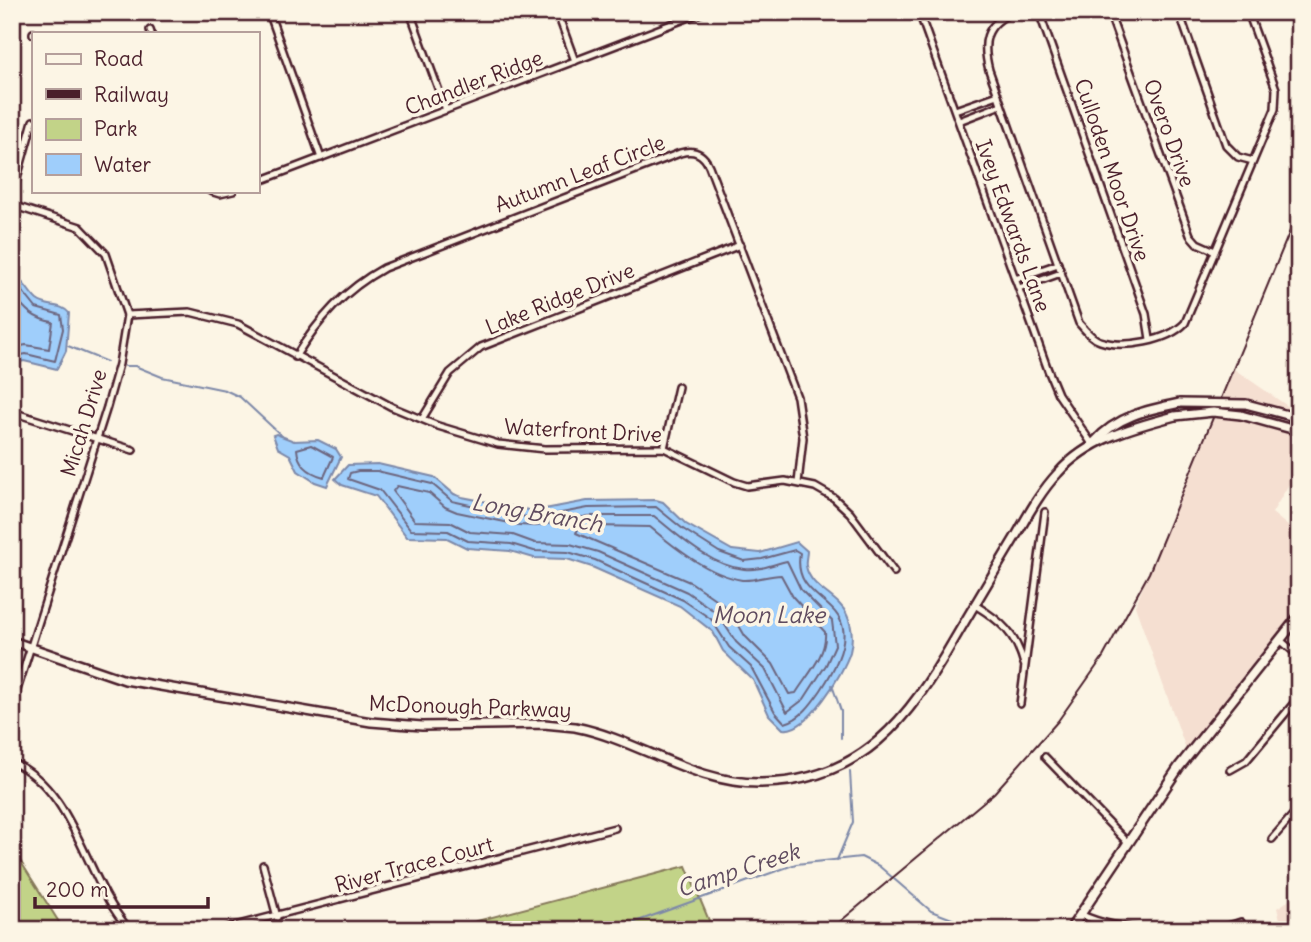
<svg xmlns="http://www.w3.org/2000/svg" width="1311" height="942" font-family="Delius,sans-serif">
<rect width="100%" height="100%" fill="#fcf5e5"/>
<filter id="ink" filterUnits="userSpaceOnUse"><feTurbulence type="fractalNoise" baseFrequency=".0143" numOctaves="2"/><feDisplacementMap in="SourceGraphic" scale="14" xChannelSelector="R" yChannelSelector="G"/><feConvolveMatrix kernelMatrix="1 2 1 2 8 2 1 2 1" color-interpolation-filters="sRGB"/></filter>
<g filter="url(#ink)">
<!-- built -->
<g fill="#f5dfd1">
<polygon points="1234,369 1299,414 1299,467 1272,513 1299,535 1299,613 1187,752 1135,606"/>
<polygon points="1299,894 1299,930 1283,930 1277,908"/>
</g>
<!-- green -->
<g fill="#c2d388" stroke="#86795a" stroke-width="2">
<polygon points="12,848 64,930 12,930"/>
<polygon points="686,866 713,930 443,930"/>
</g>
<!-- water -->
<g fill="#9fcefb" stroke="#7d88a8" stroke-width="2">
<path d="M12 277C26 281 27 291 37 300 47 308 61 303 69 313L66 351 57 369 24 361 12 364Z"/>
<polygon points="276,434 294,441 318,440 336,449 341,457 327,486 315,482 298,471 290,455 278,448 273,435"/>
<path d="M378 464 434 477 454 494 462 497 534 511 587 501 656 500 663 502 686 524 732 550 760 553 797 542 807 551C807 556 805 561 806 566 810 589 839 596 847 615 852 626 853 640 850 652 844 672 807 734 783 729L769 715 753 680 723 651 713 632 680 606 592 567 567 559 534 558 510 551 467 548 447 538 407 537 376 496 342 485 335 479 348 465Z"/>
</g>
<g fill="none" stroke-linecap="round" stroke-linejoin="round">
<!-- shore -->
<g stroke="#6c657e" stroke-width="2">
<polyline points="12,284 20,288 36,308 61,315 63,329 55,361 26,354 12,357"/>
<path d="M12 293C24 308 32 319 53 322L49 349 26 345 12 348"/>
<path d="M311 445 333 457 324 477C309 473 298 464 297 449Z"/>
<path d="M358 471H377L432 484 452 501 520 516 535 518 588 508 656 507 683 529 719 552 744 561 762 559 795 550 800 553C789 614 886 592 821 690 812 703 801 719 785 723L775 712 751 667 729 647 711 619 683 600 595 560 568 552 534 551 511 544 468 541 448 531 411 530 380 490 348 479 350 473Z"/>
<path d="M397 486 429 493 445 507 457 512 519 525 536 526 589 516H654C679 536 710 566 744 569 759 571 773 564 787 561L801 590 832 621 835 645 826 665 804 699 787 712 765 669 736 642 717 613 687 592 598 552 570 544 535 543 513 535 470 532 450 522 415 521 393 491Z"/>
<path d="M595 526 650 527C675 548 709 575 742 580 755 581 768 575 781 575L793 597 825 632C827 655 807 675 796 693L789 694 773 664 745 636 734 617 721 603 692 583 576 533 578 529Z"/>
</g>
<!-- stream -->
<g stroke="#7d88a8" stroke-width="2">
<polyline points="68,346 107,362"/>
<polyline points="125,366 135,366 162,377 225,390 240,397 282,436"/>
<polyline points="832,685 841,711 841,738"/>
<polyline points="837,860 853,822 850,772"/>
<polyline points="613,930 796,864 861,857 879,866 931,911 981,930"/>
</g>
<defs>
<g id="street">
<polyline points="269,12 321,158"/>
<polyline points="410,12 446,110"/>
<polyline points="557,12 575,61"/>
<polyline points="919,12 1048,370 1058,394 1092,444"/>
<path d="M1013 12C984 25 982 43 989 70L1079 323C1085 330 1091 338 1100 341 1124 349 1168 341 1185 323L1275 109 1276 89 1248 12"/>
<polyline points="1039,12 1146,314 1150,339"/>
<polyline points="1109,12 1190,235 1197,243 1215,251"/>
<polyline points="1179,12 1226,145 1238,157 1253,161"/>
<polyline points="150,30 151,33"/>
<polyline points="33,33 33,34"/>
<polyline points="955,110 998,95"/>
<polyline points="959,121 1001,105"/>
<polyline points="257,182 703,12"/>
<polyline points="210,191 220,194 233,191"/>
<polyline points="12,196 33,121"/>
<polyline points="12,205 80,227 106,254 127,315 119,364 107,407 12,706"/>
<polyline points="1015,279 1058,264"/>
<polyline points="1019,288 1061,273"/>
<polyline points="127,315 190,312 238,324 392,407 438,426 498,444 545,449 664,448 734,482 747,486 785,481 815,487 834,498 850,513 894,572"/>
<path d="M295 357C319 319 344 290 384 268L680 153C694 149 703 153 709 166L797 397 803 438 798 483"/>
<polyline points="12,412 133,450"/>
<polyline points="422,419 450,373 481,347 740,245"/>
<polyline points="664,448 678,387"/>
<path d="M975 605C1001 621 1016 634 1024 664"/>
<polyline points="1280,640 1299,656"/>
<polyline points="1020,704 1045,512"/>
<polyline points="1045,757 1127,842"/>
<path d="M12 762C77 791 84 880 130 930"/>
<polyline points="1230,770 1246,761 1299,697"/>
<polyline points="1272,839 1299,808"/>
<polyline points="263,865 277,917"/>
<path d="M1080 914C1119 933 1201 937 1241 922"/>
<polyline points="219,930 615,828"/>
</g>
<g id="secondary">
<polyline points="1246,404 1299,418"/>
<polyline points="1241,415 1299,431"/>
<path d="M1094 442C1118 416 1146 410 1180 403"/>
<path d="M12 641 125 680 371 722 422 726 544 724 575 727C640 740 693 784 761 783 862 782 909 718 954 640 975 604 996 569 1017 534 1029 513 1041 491 1058 473 1088 439 1133 427 1175 416"/>
</g>
<polyline id="primary" points="1070,930 1179,767 1299,616"/>
</defs>
<!-- street casing -->
<use href="#street" stroke="#4a1f2b" stroke-width="10"/>
<!-- secondary casing -->
<use href="#secondary" stroke="#4a1f2b" stroke-width="12"/>
<!-- primary casing -->
<use href="#primary" stroke="#4a1f2b" stroke-width="13"/>
<!-- street -->
<use href="#street" stroke="#fcf5e5" stroke-width="5"/>
<!-- secondary -->
<use href="#secondary" stroke="#fcf5e5" stroke-width="7"/>
<!-- primary -->
<use href="#primary" stroke="#fcf5e5" stroke-width="8"/>
<!-- rail -->
<polyline stroke="#4a1f2b" stroke-width="2" points="830,930 994,793 1058,721 1103,657 1149,573 1299,209"/>
<defs>
<g id="secondary-bridge">
<polyline points="1180,403 1246,404"/>
<polyline points="1175,416 1213,412 1241,415"/>
</g>
</defs>
<!-- secondary-bridge casing -->
<use href="#secondary-bridge" stroke="#4a1f2b" stroke-width="12" stroke-linecap="butt"/>
<!-- secondary-bridge -->
<use href="#secondary-bridge" stroke="#fcf5e5" stroke-width="7"/>
</g>
</g>
<g text-anchor="middle" stroke-width="7" stroke-linejoin="round" paint-order="stroke">
<!-- street labels -->
<g font-size="21" fill="#4a1f2b" stroke="#fcf5e5">
<text transform="translate(474 83) rotate(-21)" y="7">Chandler Ridge</text>
<text transform="translate(1169 133) rotate(70)" y="7">Overo Drive</text>
<text transform="translate(1112 170) rotate(71)" y="7">Culloden Moor Drive</text>
<text transform="translate(580 174) rotate(-21)" y="7">Autumn Leaf Circle</text>
<text transform="translate(1013 226) rotate(70)" y="7">Ivey Edwards Lane</text>
<text transform="translate(560 299) rotate(-22)" y="7">Lake Ridge Drive</text>
<text transform="translate(84 423) rotate(-73)" y="7">Micah Drive</text>
<text transform="translate(583 431) rotate(3)" y="7">Waterfront Drive</text>
<text transform="translate(470 707) rotate(2)" y="7">McDonough Parkway</text>
<text transform="translate(414 865) rotate(-15)" y="7">River Trace Court</text>
</g>
<!-- water labels -->
<g font-size="23" font-style="italic" fill="#5f4b5f" stroke="#fcf5e5">
<text transform="translate(537 513) rotate(10)" y="8">Long Branch</text>
<text x="769" y="623">Moon Lake</text>
<text transform="translate(738 870) rotate(-18)" y="8">Camp Creek</text>
</g>
</g>
<!-- margin -->
<rect width="1311" height="942" fill="none" stroke="#fcf5e5" stroke-width="42"/>
<rect x="21" y="21" width="1269" height="900" fill="none" stroke="#4a1f2b" stroke-width="2.5" filter="url(#ink)"/>
<!-- legend -->
<rect x="32" y="32" width="228" height="161" fill="#fcf5e5" stroke="#b59f9b" stroke-width="2"/>
<rect x="46" y="54" width="35" height="10" fill="#fcf5e5" stroke="#b59f9b" stroke-width="2"/>
<text x="94" y="66" font-size="21" fill="#4a1f2b">Road</text>
<rect x="46" y="89" width="35" height="10" fill="#4a1f2b" stroke="#b59f9b" stroke-width="2"/>
<text x="94" y="102" font-size="21" fill="#4a1f2b">Railway</text>
<rect x="46" y="119" width="35" height="21" fill="#c2d388" stroke="#b59f9b" stroke-width="2"/>
<text x="94" y="136" font-size="21" fill="#4a1f2b">Park</text>
<rect x="46" y="154" width="35" height="21" fill="#9fcefb" stroke="#b59f9b" stroke-width="2"/>
<text x="94" y="172" font-size="21" fill="#4a1f2b">Water</text>
<!-- scale -->
<path d="M35 897v10h173v-10" fill="none" stroke="#4a1f2b" stroke-width="3.5"/>
<text x="46" y="897" font-size="21" fill="#4a1f2b" stroke="#fcf5e5" stroke-width="5" paint-order="stroke">200 m</text>
</svg>
